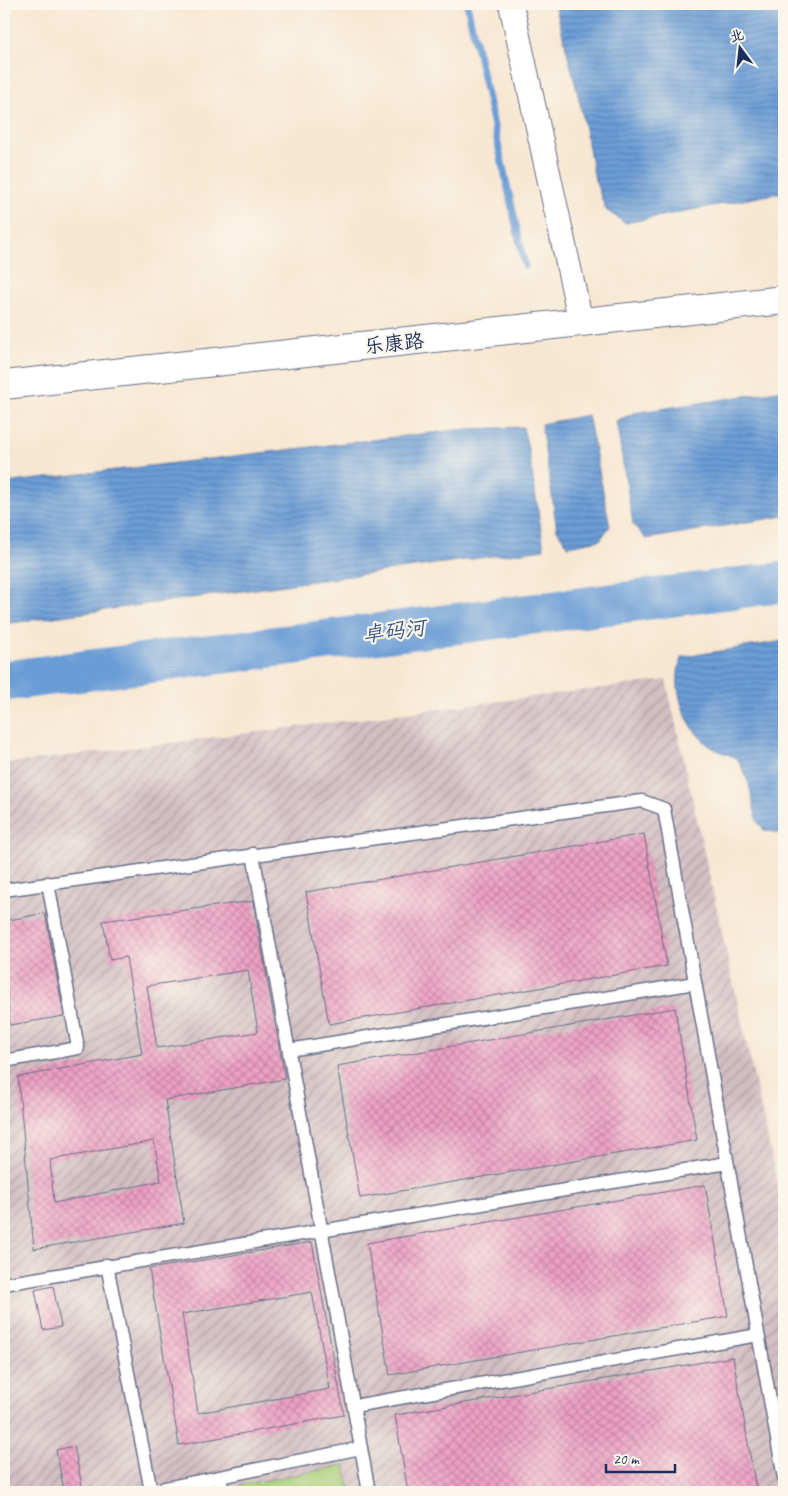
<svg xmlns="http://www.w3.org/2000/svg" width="788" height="1496" font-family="Caveat,'LXGW WenKai TC',sans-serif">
<defs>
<pattern id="industrial-furrows" width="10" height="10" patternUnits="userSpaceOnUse" patternTransform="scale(1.25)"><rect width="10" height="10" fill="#d2bec2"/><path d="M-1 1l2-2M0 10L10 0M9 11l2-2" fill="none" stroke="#aa9ba1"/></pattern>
<pattern id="water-rules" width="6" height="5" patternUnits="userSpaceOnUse" patternTransform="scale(1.25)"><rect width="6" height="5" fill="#6b9dd6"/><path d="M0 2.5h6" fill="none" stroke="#5780b1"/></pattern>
<pattern id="building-cross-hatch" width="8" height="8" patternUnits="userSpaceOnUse" patternTransform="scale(1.25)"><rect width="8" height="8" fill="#eea0c3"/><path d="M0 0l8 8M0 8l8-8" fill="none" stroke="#c083a2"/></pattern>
</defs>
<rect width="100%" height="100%" fill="#fbf7ec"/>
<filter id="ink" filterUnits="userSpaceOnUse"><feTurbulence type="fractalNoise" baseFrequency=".02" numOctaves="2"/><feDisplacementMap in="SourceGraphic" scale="10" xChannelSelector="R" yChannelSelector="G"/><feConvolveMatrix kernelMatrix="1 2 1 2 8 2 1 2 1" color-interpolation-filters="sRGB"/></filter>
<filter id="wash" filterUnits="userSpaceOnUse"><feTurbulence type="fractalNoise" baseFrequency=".0096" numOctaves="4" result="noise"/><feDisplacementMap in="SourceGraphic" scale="20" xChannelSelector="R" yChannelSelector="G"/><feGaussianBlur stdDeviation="1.12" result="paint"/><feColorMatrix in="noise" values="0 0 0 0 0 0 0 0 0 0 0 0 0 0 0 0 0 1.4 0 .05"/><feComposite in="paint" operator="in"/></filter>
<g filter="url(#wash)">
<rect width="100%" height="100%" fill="#f7e7d2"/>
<!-- industrial -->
<polygon fill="url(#industrial-furrows)" points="666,680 784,1212 784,1492 4,1492 4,764"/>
<!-- grass -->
<polygon fill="#a7cc75" stroke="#617e6a" points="345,1465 350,1492 242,1492 241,1485"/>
<!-- water -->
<g fill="url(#water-rules)" stroke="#43669a">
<polygon points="555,4 784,4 784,192 625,223 606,210 595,180 580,103"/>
<polygon points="784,390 784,516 646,539 633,524 616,421 634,413"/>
<polygon points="588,415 610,526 600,540 568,546 557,530 541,424"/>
<polygon points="523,427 529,453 544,549 4,624 4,483 465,429"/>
<path d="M784 641V834L764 830 757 821 749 784 738 759C729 754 715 751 707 744 684 725 670 685 682 657Z"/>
</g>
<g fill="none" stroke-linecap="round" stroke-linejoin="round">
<!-- stream -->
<polyline stroke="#6b9dd6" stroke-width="7" points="467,4 525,266"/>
<!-- river -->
<polyline stroke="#6b9dd6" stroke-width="41" points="4,681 784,582"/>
</g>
<g id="blocks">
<!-- building -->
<g fill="url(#building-cross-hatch)" fill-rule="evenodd">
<polygon points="644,834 667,966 329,1024 306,892"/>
<path d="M253 901 285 1079 165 1100 184 1223 34 1249 18 1077 142 1054 126 957 110 960 103 921ZM248 970 258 1032 157 1048 147 986ZM154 1141 161 1181 54 1203 50 1160Z"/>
<polygon points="45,913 64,1016 10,1025 4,956 4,921"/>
<polygon points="675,1008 697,1140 360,1198 337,1066"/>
<polygon points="705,1185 728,1316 390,1375 367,1243"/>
<path d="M312 1242 344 1415 179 1445 149 1269ZM312 1292 330 1389 198 1413 182 1314Z"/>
<polygon points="53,1286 61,1327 43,1330 35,1290"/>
<polygon points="733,1357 756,1489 738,1492 408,1492 395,1415"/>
<polygon points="74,1446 82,1486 64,1490 56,1450"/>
</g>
</g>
</g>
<g filter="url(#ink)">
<use href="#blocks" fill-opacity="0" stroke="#686f87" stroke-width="1"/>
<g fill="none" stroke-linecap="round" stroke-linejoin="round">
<defs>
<g id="lane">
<polyline points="253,854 369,1492"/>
<polyline points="4,890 642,801 664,809 784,1478"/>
<polyline points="289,1050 695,983"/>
<polyline points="4,1061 78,1048 48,883"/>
<polyline points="107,1265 151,1491"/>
<polyline points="4,1284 727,1163"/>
<polyline points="354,1406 758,1335"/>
<polyline points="220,1477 223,1492"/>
<polyline points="146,1492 361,1448"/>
</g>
<polyline id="street" points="511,4 581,323"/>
<polyline id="secondary" points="4,385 784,300"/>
</defs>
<!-- lane casing -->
<use href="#lane" stroke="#686f87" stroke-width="15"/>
<!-- street casing -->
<use href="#street" stroke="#686f87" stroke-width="26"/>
<!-- secondary casing -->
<use href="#secondary" stroke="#686f87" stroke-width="30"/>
<!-- lane -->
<use href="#lane" stroke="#fff" stroke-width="12"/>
<!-- street -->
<use href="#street" stroke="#fff" stroke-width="24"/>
<!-- secondary -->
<use href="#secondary" stroke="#fff" stroke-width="28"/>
</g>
</g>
<g text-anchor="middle" stroke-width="4.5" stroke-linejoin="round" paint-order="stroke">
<!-- street labels -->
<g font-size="20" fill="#1b2f5e" stroke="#fbf7ec">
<text transform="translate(394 343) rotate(-6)" y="7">乐康路</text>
</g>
<!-- water labels -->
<g font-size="21" font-style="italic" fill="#375688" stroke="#fbf7ec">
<text transform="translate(394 631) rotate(-7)" y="7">卓码河</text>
</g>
</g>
<!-- margin -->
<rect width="788" height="1496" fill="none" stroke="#fbf7ec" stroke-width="20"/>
<!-- north arrow -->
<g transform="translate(740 48) rotate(345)" stroke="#fbf7ec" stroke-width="4" paint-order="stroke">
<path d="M0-4L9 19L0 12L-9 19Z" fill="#1b2f5e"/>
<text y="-8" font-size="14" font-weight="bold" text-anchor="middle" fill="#1b2f5e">北</text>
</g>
<!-- scale -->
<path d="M606 1464v8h69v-8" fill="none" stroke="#1b2f5e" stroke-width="2.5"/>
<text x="613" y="1464" font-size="15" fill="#1b2f5e" stroke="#fbf7ec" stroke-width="4" paint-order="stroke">20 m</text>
</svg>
